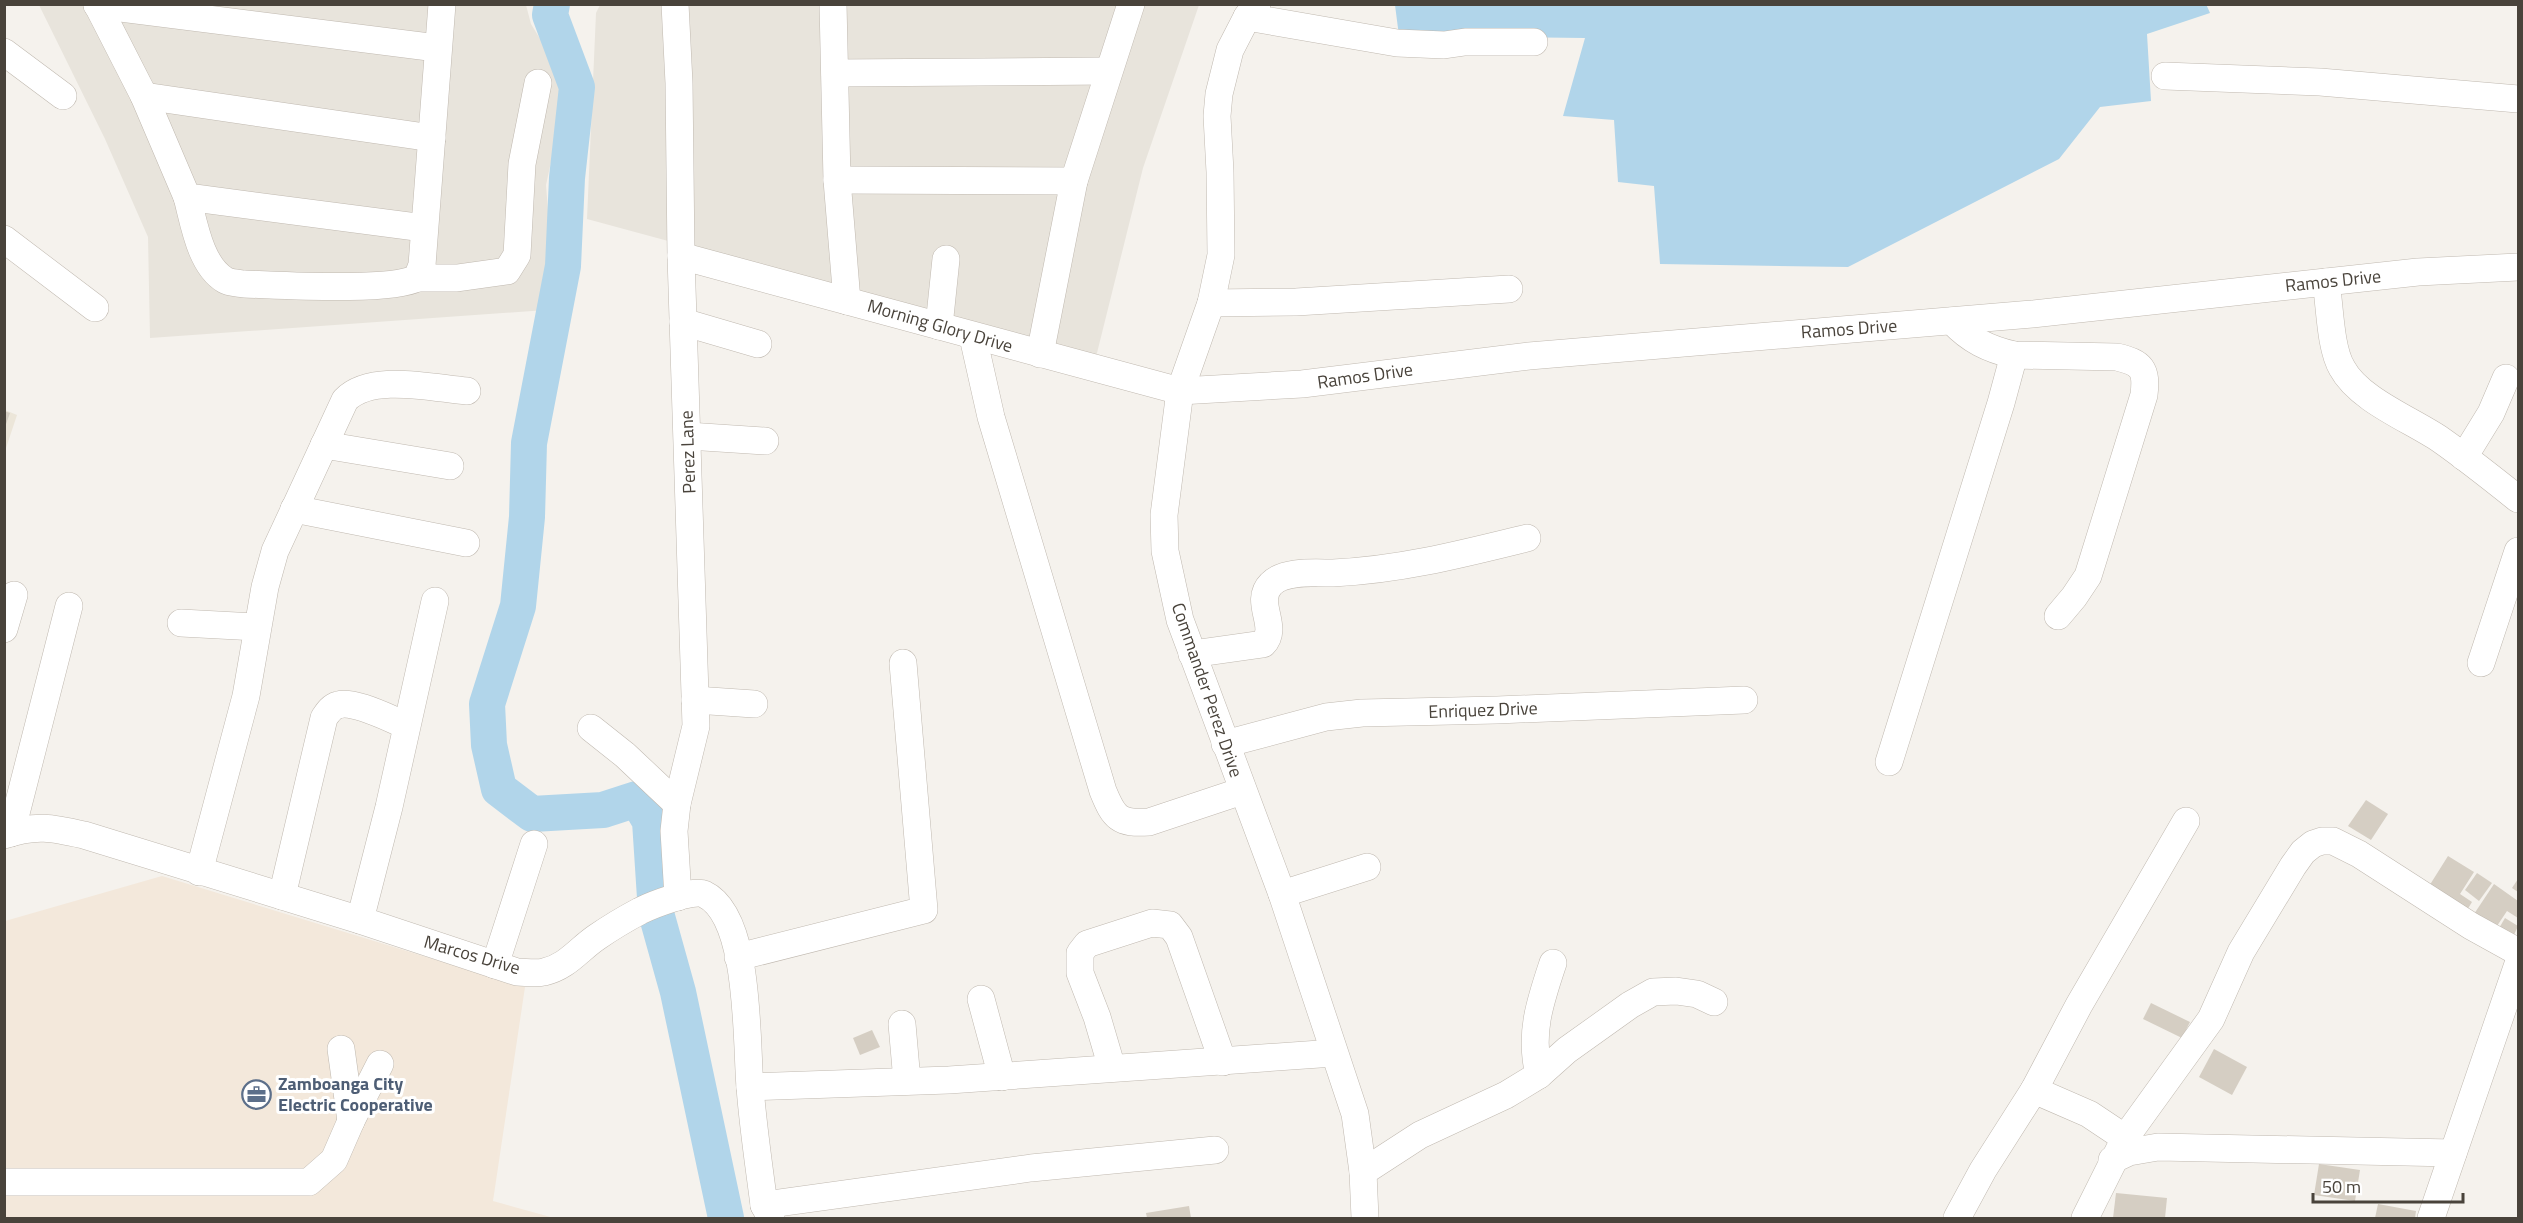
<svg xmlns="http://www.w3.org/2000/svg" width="2523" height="1223" font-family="'Titillium Web',sans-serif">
<rect width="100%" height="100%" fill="#f5f2ed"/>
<!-- residential -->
<g fill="#e8e4dc">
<polygon points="39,5 526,5 531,24 564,78 566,92 546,185 553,274 546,310 150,338 148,237 105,139"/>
<polygon points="600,5 1199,5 1143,168 1096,357 587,219 596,13"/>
</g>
<!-- commercial -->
<polygon fill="#f3e8db" points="162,876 525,987 493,1201 554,1218 5,1218 5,921"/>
<!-- education -->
<polygon fill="#ece6d9" points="5,410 17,415 5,451"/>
<!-- water -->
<polygon fill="#b1d5ea" points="2206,4 2210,13 2147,34 2151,101 2100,107 2059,159 1848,267 1660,264 1654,186 1618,182 1614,120 1563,116 1585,38 1399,36 1395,5"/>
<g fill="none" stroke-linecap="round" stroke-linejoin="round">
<!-- river -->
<polyline stroke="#b1d5ea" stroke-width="36" points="552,4 550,15 577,87 567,178 563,266 529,443 527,517 518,606 487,704 489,745 499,789 532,814 603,810 637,799 650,821 656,913 678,992 726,1218"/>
</g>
<!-- building -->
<g fill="#d5cec3">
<polygon points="4,411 10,413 5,427 4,427"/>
<polygon points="2366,800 2388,814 2371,840 2348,826"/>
<polygon points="2448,856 2474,872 2460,894 2472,902 2464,915 2426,891"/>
<polygon points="2477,873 2492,883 2479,901 2465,890"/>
<polygon points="2518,879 2518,892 2512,888"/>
<polygon points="2494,884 2518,901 2518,918 2507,911 2491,935 2470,920"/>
<polygon points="2505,918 2518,926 2510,944 2495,935"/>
<polygon points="2151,1003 2190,1022 2182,1038 2143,1019"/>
<polygon points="872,1030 880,1047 860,1055 853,1038"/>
<polygon points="2214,1049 2247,1067 2232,1095 2199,1077"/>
<polygon points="2319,1164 2360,1170 2355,1201 2314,1195"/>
<polygon points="2116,1193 2167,1198 2165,1218 2113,1218"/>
<polygon points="2378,1204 2416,1211 2415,1218 2375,1218"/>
<polygon points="1189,1206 1191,1218 1147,1218 1146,1213"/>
</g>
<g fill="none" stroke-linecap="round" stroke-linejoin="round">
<defs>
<g id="minor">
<polyline points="97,4 144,96 187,197 424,228"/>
<polyline points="675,4 679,83 681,256 696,726 677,804 674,831 678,897"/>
<polyline points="833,4 837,180 847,301 1180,391 1302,384 1529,356 2032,314 2418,272 2518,267"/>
<polyline points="1257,4 1247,17 1230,50 1219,94 1217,116 1220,172 1221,255 1211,303 1180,391 1164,515 1165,551 1180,620 1282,894 1355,1114 1363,1172 1365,1218"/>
<polyline points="97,5 437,48"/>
<polyline points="1247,17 1397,43 1444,45 1465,42 1534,42"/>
<polyline points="4,52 63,96"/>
<polyline points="835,73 1108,71"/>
<polyline points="2165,76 2320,82 2518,99"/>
<polyline points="144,96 432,138"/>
<polyline points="837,180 1074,181"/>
<path d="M187 197C194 223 200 265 225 280 230 283 238 283 244 284 280 285 390 292 417 278L422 265 442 4"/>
<polyline points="4,239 95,308"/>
<polyline points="681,256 847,301"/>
<polyline points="417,278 457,278 507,271 517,255 522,164 538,83"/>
<path d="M2326 282C2330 306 2330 348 2342 368 2359 400 2412 420 2441 440 2468 459 2493 479 2518 499"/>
<polyline points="1211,303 1296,302 1509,289"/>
<path d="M1952 321C1970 340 1988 349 2014 355L2117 357C2142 363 2147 369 2144 395L2088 576 2074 597 2058 616"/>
<polyline points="683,322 758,344"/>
<polyline points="939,326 946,259"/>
<path d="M973 337 991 417 1103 791C1114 818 1119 824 1149 822L1242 791"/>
<polyline points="1040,354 1074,181 1131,4"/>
<polyline points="688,436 765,441"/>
<polyline points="324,445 450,466"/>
<polyline points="2464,457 2491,413 2506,378"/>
<polyline points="294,509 466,543"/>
<polyline points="181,623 257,627"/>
<polyline points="4,629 14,595"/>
<path d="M1192 654 1263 644C1280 627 1253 602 1271 584 1284 570 1316 573 1333 573 1400 570 1462 554 1527 538"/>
<polyline points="2481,663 2518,551"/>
<polyline points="695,700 754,704"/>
<polyline points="591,728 625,755 677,804"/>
<polyline points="1225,744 1326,717 1362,713 1497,710 1744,700"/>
<polyline points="1889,762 2001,403 2014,355"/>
<polyline points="11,833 69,606"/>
<path d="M4 835C36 824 53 828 84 835L360 920 517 972C525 972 536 974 544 972 567 967 579 949 597 937 610 928 625 919 640 911 652 905 693 889 704 894 751 916 746 1042 750 1087 753 1127 759 1166 764 1205L771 1218"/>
<path d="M199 872 246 696 265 587 275 551 345 400C371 373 432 388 467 391"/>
<polyline points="1282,894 1367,867"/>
<path d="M282 896 324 718C328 712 331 707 338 705 354 700 390 719 406 725"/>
<polyline points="360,920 389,807 435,601"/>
<polyline points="738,957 924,910 903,663"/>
<polyline points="495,965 534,844"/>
<polyline points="981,999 1002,1077"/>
<polyline points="902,1024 907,1081"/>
<polyline points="341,1049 351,1121"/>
<polyline points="1112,1068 1097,1017 1080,973 1080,953 1087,944 1152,923 1170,925 1179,937 1223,1062"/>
<path d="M1539 1075C1529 1033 1540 1002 1553 963"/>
<polyline points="750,1087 949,1080 1334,1053"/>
<polyline points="2034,1090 2079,1005 2186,821"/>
<polyline points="2112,1160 2129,1152 2158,1147 2453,1153"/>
<polyline points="1363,1172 1420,1135 1506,1095 1539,1075 1567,1050 1630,1005 1653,992 1676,991 1697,994 1714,1002"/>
<polyline points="4,1182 309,1182 334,1160 351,1121 380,1064"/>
<polyline points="764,1205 1031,1168 1215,1150"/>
<polyline points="1957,1218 1983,1170 2034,1090 2089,1114 2125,1138"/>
<polyline points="2085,1218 2125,1138 2211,1019 2241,952 2293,866 2303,852 2313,844 2322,841 2333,841 2359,854 2471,926 2518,952"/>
<polyline points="2431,1218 2518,964"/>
</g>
</defs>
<!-- minor casing -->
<use href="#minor" stroke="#c0b9b0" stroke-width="28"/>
<!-- minor -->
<use href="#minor" stroke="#fff" stroke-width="27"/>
</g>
<!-- icons -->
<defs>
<symbol id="office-ring" viewBox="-11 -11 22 22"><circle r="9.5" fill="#fff" stroke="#5c6f8a" stroke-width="1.5"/><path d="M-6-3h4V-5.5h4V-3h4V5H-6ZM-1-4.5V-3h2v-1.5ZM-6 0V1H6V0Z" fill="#5c6f8a"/></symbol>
</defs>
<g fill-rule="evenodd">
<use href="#office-ring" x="240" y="1078" width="33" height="33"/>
</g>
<g text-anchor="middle" stroke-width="6" stroke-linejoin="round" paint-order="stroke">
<!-- street labels -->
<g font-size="18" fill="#49433b" stroke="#fff">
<text transform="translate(2333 281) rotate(-6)" y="6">Ramos Drive</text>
<text transform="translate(940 326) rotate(16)" y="6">Morning Glory Drive</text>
<text transform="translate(1849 329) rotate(-4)" y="6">Ramos Drive</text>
<text transform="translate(1365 376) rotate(-8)" y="6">Ramos Drive</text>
<text transform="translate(688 452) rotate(-92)" y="6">Perez Lane</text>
<text transform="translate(1207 690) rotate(71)" y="6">Commander Perez Drive</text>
<text transform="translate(1483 710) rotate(-2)" y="6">Enriquez Drive</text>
<text transform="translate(472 955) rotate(16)" y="6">Marcos Drive</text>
</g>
<!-- service labels -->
<g font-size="18" font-weight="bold" fill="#4e5e75" stroke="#fff" text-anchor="start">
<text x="278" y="1090">Zamboanga City<tspan x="278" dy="21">Electric Cooperative</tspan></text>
</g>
</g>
<!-- border -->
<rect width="2523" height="1223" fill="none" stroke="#49433b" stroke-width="12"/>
<!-- scale -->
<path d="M2313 1193v9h150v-9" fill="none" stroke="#49433b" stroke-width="3"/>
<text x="2322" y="1193" font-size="18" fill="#49433b" stroke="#ffffff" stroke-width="4.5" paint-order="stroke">50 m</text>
</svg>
